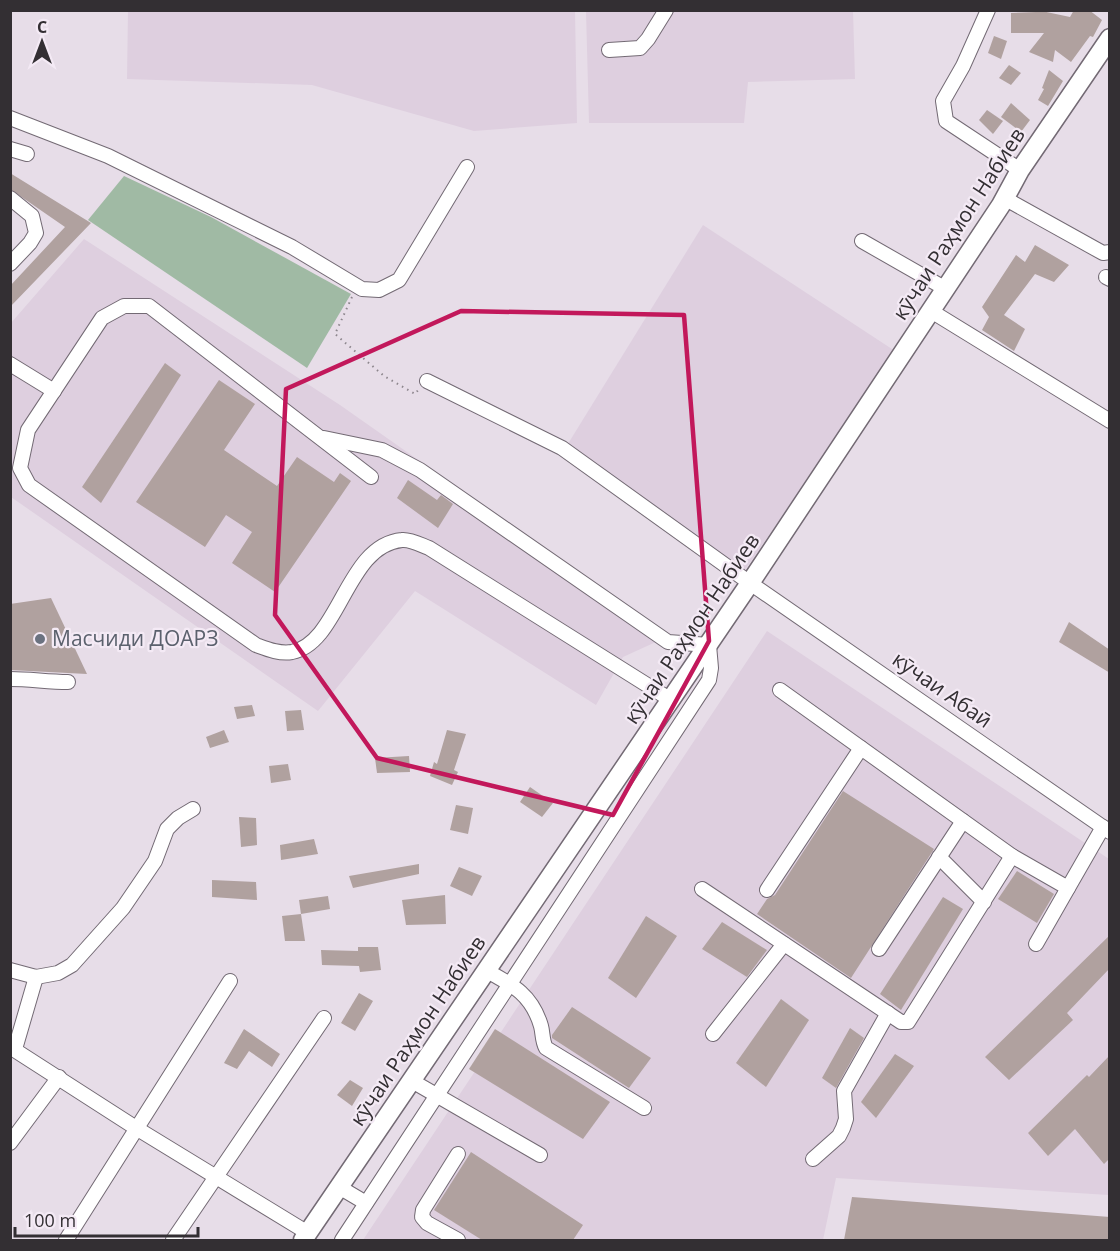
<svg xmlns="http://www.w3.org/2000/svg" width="1120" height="1251" font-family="'Open Sans',sans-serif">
<rect width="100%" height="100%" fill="#e7dde8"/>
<!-- built -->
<g fill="#decfdf">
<polygon points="128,11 575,11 577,123 474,131 312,85 127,79"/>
<polygon points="586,11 853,11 855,79 748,82 744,123 589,123"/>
<polygon points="703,225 895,351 745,570 566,447"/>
<polygon points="84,239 340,405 669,636 623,657 596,705 415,591 318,711 11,497 11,323"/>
<polygon points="767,631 1109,859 1109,1195 836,1178 823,1240 363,1240"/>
</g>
<!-- green -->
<polygon fill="#a0baa4" points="124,176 211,217 351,294 307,368 88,220"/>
<!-- building -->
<g fill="#b0a19f">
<polygon points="1037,10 1070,17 1074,10 1089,10 1102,20 1093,37 1090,36 1071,62 1055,50 1053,62 1029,52 1044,33 1011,33 1011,13 1036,12"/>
<polygon points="994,36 1007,41 1001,59 988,53"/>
<polygon points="1009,65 1021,73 1011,85 999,78"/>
<polygon points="1049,70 1063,81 1048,106 1038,100 1044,89 1042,88"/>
<polygon points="1011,103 1030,120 1021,132 1001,117"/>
<polygon points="987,110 1003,121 993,134 979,120"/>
<polygon points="10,173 91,223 10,307 10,286 65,227 10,189"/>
<polygon points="1035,245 1069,265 1054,282 1035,274 1004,315 1025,329 1014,351 982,330 989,317 982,307 1016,255 1025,262"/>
<polygon points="165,363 181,375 101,503 82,487"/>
<polygon points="219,380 255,404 224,450 277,486 297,457 334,482 340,473 351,481 275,592 232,563 252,532 226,515 205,547 136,502"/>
<polygon points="408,480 437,500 441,495 453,504 438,528 397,498"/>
<polygon points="51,598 87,674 10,670 10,604"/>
<polygon points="1069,622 1110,650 1110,673 1059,642"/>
<polygon points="252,705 255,716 237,719 234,707"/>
<polygon points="301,710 304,730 287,731 285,711"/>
<polygon points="224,730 229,742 210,748 206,737"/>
<polygon points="447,730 466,734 454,770 458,772 452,785 430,776 434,762 437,764"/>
<polygon points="409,756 410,772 377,773 375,758"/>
<polygon points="288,764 291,780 271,783 269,766"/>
<polygon points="530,787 553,803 542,817 520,802"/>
<polygon points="843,791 934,849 851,978 757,914 767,899 775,895"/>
<polygon points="456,805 473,808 468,834 450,830"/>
<polygon points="239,817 256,818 257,845 241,847"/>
<polygon points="314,839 318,854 281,860 280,845"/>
<polygon points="419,864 419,874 353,888 349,876"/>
<polygon points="459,867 482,876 472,896 450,886"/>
<polygon points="1017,871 1054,894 1037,923 998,899"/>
<polygon points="212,880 256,882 257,900 212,897"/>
<polygon points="445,895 446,924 406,925 402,900"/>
<polygon points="328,896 330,909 301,914 299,900"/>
<polygon points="943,897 963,909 901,1010 880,994"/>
<polygon points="301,914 305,941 285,941 282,916"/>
<polygon points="646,916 677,936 636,998 608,978"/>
<polygon points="722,922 767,950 747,977 702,949"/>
<polygon points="1110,935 1110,968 1067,1013 1073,1020 1009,1080 985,1057"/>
<polygon points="358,947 378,947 381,970 360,972 359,966 322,965 321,950 358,951"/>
<polygon points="359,993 373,1001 355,1031 341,1023"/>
<polygon points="781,999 809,1020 766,1087 736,1063"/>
<polygon points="572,1007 651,1058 629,1088 552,1038 552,1035"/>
<polygon points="850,1028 864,1038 836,1088 822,1078"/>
<polygon points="244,1029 280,1054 272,1067 249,1051 237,1069 224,1063"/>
<polygon points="495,1029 610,1102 583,1139 469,1069"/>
<polygon points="895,1054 914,1066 876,1118 861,1102"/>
<polygon points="1110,1055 1110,1158 1104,1164 1075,1129 1048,1156 1028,1133 1087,1075 1089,1077"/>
<polygon points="350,1080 363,1088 352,1106 337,1095"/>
<polygon points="471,1152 583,1225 573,1240 482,1240 434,1210"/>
<polygon points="852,1197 1110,1217 1110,1240 844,1240"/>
</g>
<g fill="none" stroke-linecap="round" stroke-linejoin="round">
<defs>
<g id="minor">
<polyline points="988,10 963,66 943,101 946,121 1020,170"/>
<polyline points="609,50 640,48 648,39 666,10"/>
<polyline points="10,118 108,156 292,247 362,289 379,290 399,280 467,167"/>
<polyline points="10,149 27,154"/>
<polyline points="10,198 32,216 36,233 30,243 10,264"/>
<polyline points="1004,198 1103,253 1110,252"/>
<polyline points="862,241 946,289"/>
<polyline points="1106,277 1110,279"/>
<polyline points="931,311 1110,421"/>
<polyline points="10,364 54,391"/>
<polyline points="427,381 562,448 750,583 1110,832"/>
<polyline points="324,438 382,450 420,470 668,642 709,645 711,668 709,680 342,1240"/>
<path d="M371 477 149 306H124L102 318 28 430 20 468 29 485 256 645C267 649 279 654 292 652 340 643 346 545 402 540 410 539 421 545 429 548L671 700"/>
<path d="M10 679C30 679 48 682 68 682"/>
<polyline points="780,690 1012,856 1068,888 1103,827"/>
<polyline points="939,857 984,902"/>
<polyline points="702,889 901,1022 908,1022 1012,856"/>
<polyline points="767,890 861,748"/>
<polyline points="1036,944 1068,888"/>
<polyline points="879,949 963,821"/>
<polyline points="10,970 36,977 58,973 72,965 123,908 155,861 167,829 178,818 193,809"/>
<path d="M487 971C513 985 532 995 541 1026 543 1033 542 1041 546 1048L644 1108"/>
<polyline points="713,1034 784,944"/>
<polyline points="10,1047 136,1128 308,1233"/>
<polyline points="15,1049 36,977"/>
<polyline points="412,1081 540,1155"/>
<polyline points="10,1143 59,1077"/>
<polyline points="813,1159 839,1136 843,1128 846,1119 844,1091 888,1013"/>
<polyline points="339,1187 366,1203"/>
<polyline points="66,1240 230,981"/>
<polyline points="173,1240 324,1018"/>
<polyline points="458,1240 427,1223 422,1217 423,1210 458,1154"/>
</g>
<polyline id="major" points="303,1240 750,583 1001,205 1020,170 1110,38"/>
</defs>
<!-- minor casing -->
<use href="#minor" stroke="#736a74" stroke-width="16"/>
<!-- major casing -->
<use href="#major" stroke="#736a74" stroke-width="21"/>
<!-- path -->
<polyline stroke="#8d868d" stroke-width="2" stroke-dasharray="1.5 4.5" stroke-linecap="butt" points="352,297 335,334 384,376 415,394 419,389"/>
<!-- minor -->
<use href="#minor" stroke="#fff" stroke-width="14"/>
<!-- major -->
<use href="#major" stroke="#fff" stroke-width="18"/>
</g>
<!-- marked area -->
<path fill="none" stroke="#c2185b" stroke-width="4.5" stroke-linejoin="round" d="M461 311 684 315 709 641 613 815 377 758 275 615 286 389Z"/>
<!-- markers -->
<circle fill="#6b7280" stroke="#f4eaf5" stroke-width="2" cx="40" cy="639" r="6"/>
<g text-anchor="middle" stroke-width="4.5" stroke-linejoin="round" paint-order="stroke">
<!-- street labels -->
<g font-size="21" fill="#332f33" stroke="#f4eaf5">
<text transform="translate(959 224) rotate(-57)" y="7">кӯчаи Раҳмон Набиев</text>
<text transform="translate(692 629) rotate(-56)" y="7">кӯчаи Раҳмон Набиев</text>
<text transform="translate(942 690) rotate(35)" y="7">кӯчаи Абаӣ</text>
<text transform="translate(418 1031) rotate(-56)" y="7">кӯчаи Раҳмон Набиев</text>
</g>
<!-- worship labels -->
<g font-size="21" fill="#5b616d" stroke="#f4eaf5" text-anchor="start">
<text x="52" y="646">Масчиди ДОАРЗ</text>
</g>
</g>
<!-- border -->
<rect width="1120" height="1251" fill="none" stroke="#332f33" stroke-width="24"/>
<!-- north arrow -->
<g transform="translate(42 42)" stroke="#f4eaf5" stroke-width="4.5" paint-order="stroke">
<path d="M0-4.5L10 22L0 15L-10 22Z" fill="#332f33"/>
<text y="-9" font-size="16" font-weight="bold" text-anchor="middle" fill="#332f33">С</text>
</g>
<!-- scale -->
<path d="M15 1227v9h183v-9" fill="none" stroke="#332f33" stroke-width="3"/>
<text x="24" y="1227" font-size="18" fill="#332f33" stroke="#f4eaf5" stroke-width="4.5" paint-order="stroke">100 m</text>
</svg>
